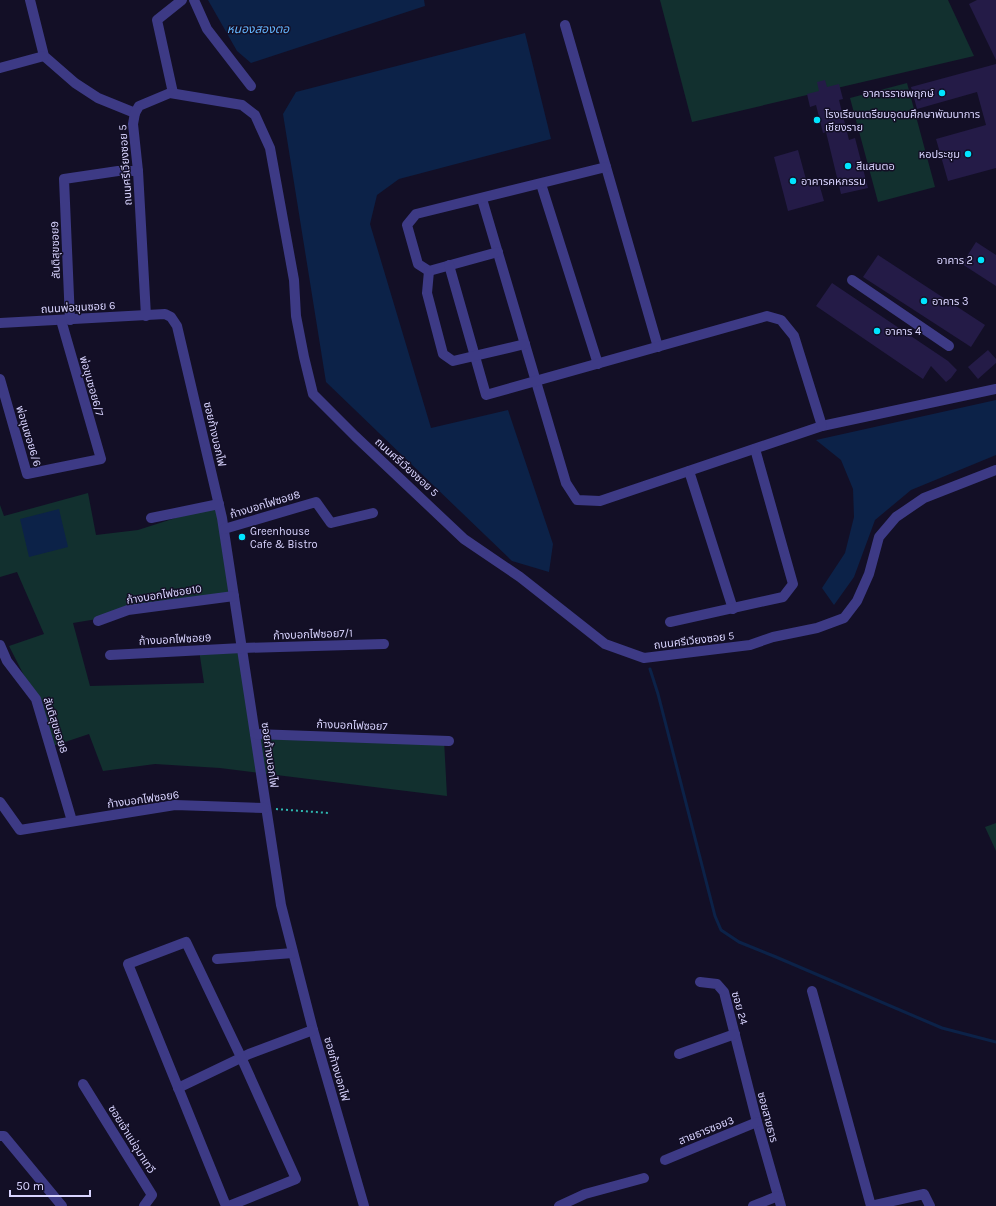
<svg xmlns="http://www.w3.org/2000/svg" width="996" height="1206" font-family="Karla,'Noto Sans Thai',sans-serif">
<rect width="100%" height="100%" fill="#130f26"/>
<!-- green -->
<g fill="#12302f">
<polygon points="660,0 948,0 974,56 692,122"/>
<polygon points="907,83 935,187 878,202 850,98"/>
<polygon points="88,493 96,535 138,530 219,504 234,596 73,623 90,686 204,683 199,650 242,648 255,734 444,740 447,796 220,768 155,764 103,771 89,734 50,747 36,699 9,646 44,634 17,572 0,577 0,505 4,516"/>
<polygon points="996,823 996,851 985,827"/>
</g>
<!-- water -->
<g fill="#0c2248">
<polygon points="208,0 424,0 425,6 251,63 237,51"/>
<polygon points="525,33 551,139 399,179 377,195 370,224 431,428 508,410 553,544 549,572 512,561 326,382 283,114 296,92"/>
<polygon points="996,400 996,455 911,490 875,520 854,577 834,605 822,588 845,553 854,517 853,489 841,460 816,440"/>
<polygon points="59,509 68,547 29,557 20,519"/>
</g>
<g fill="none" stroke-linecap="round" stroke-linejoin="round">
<!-- stream -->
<polyline stroke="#0c2248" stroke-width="3" points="650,669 658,694 715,916 721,930 739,942 776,957 942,1028 996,1042"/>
</g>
<!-- building -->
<g fill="#241b47">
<polygon points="977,0 996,0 996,60 969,4"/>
<polygon points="996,64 996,168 948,181 936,139 986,125 977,92 917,109 911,87"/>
<polygon points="825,80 827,87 839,84 843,99 839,100 849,140 855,138 868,188 841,194 826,132 823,133 816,105 810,107 807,94 819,91 817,82"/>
<polygon points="798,150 807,183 818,180 824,201 788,211 774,157"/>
<polygon points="976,242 996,255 996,286 962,264"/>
<polygon points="878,255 985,325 971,347 863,277"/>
<polygon points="832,283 948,361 957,370 951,378 946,382 931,366 923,379 816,306"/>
<polygon points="988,350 996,359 996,363 978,379 968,367"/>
</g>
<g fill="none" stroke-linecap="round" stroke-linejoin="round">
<!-- path -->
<polyline stroke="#2fb8b0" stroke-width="2" stroke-dasharray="2 3" stroke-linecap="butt" points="276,809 328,813"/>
<!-- minor -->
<g stroke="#3d3a85" stroke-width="10">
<polyline points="30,0 44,56 75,83 98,98 135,113"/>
<polyline points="194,0 207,29 251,86"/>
<polyline points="565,25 658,347"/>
<polyline points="0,68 44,56"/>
<polyline points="173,93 157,20 182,0"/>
<polyline points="541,184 598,364"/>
<polyline points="482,199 566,483 577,500 600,501 822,426 996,389"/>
<polyline points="498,252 429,271 418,264 407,225 416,214 606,167"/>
<polyline points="449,265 486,395 767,316 781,320 794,336 822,426"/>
<polyline points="429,271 427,293 443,354 453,361 525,344"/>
<polyline points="852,280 949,346"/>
<polyline points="146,316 138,171 133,124 135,113 139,106 170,93 242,105 255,115 270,148 294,280 296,316 304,357 313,394 355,436 464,539 520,577 605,644 644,658 750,645 773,637 817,628 844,618 857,601 869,574 879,537 896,517 924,498 996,470"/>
<polyline points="70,320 64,179 118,171 138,171"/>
<polyline points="0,323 165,314 171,317 177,326 222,518 281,905 313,1030 364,1206"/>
<polyline points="0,379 27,474 101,459 61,320"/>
<polyline points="689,471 733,609"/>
<polyline points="151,518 219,504"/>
<polyline points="224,529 316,502 331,523 373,513"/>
<polyline points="98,621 128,610 234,596"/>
<polyline points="670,622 783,597 793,584 755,449"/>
<polyline points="0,645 7,661 36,699 72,821"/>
<polyline points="110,655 242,648 384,644"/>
<polyline points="255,734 449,741"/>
<polyline points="0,802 20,830 175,805 265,808"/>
<polyline points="217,959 293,953"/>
<polyline points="700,982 717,984 724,992 757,1122 781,1206"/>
<polyline points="812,991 871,1206 924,1194 930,1206"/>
<polyline points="679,1054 735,1034"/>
<polyline points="83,1084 152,1195 144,1206"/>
<polyline points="178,1088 249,1054 313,1030"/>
<polyline points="0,1136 4,1136 62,1206"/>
<polyline points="665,1160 757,1122"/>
<polyline points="226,1206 128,964 186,942 241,1057 296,1179 229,1206"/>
<polyline points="559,1206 585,1194 644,1178"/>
<polyline points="753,1206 778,1196"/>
</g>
</g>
<!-- markers -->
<g fill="#00e5ff" stroke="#130f26" stroke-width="1.5">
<circle cx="942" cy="93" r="4"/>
<circle cx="817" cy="120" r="4"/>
<circle cx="968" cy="154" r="4"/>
<circle cx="848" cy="166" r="4"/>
<circle cx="793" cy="181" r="4"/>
<circle cx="981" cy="260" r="4"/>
<circle cx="924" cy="301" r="4"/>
<circle cx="877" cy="331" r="4"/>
<circle cx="242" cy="537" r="4"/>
</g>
<g text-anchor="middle" stroke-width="3" stroke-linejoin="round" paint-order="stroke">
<!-- poi labels -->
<g font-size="11" fill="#d9d4ff" stroke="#130f26" text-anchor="start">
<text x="934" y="97" text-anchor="end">อาคารราชพฤกษ์</text>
<text x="825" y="118">โรงเรียนเตรียมอุดมศึกษาพัฒนาการ<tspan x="825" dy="13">เชียงราย</tspan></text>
<text x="960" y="158" text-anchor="end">หอประชุม</text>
<text x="856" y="170">สีแสนตอ</text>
<text x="801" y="185">อาคารคหกรรม</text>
<text x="973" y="264" text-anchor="end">อาคาร 2</text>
<text x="932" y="305">อาคาร 3</text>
<text x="885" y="335">อาคาร 4</text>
<text x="250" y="535">Greenhouse<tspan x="250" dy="13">Cafe &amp; Bistro</tspan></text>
</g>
<!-- street labels -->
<g font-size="11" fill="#d9d4ff" stroke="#130f26">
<text transform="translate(125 165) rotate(-94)" y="4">ถนนศรีเวียงซอย 5</text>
<text transform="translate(55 250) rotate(-92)" y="4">สันติสุขซอย9</text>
<text transform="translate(78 307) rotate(-3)" y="4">ถนนพ่อขุนซอย 6</text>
<text transform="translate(92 386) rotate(74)" y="4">พ่อขุนซอย6/7</text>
<text transform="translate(215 434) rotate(77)" y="4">ซอยก้างบอกไฟ</text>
<text transform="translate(29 436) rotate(73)" y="4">พ่อขุนซอย6/6</text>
<text transform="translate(407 467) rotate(42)" y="4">ถนนศรีเวียงซอย 5</text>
<text transform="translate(265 504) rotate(-17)" y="4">ก้างบอกไฟซอย8</text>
<text transform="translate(164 594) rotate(-9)" y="4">ก้างบอกไฟซอย10</text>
<text transform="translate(313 634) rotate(-2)" y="4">ก้างบอกไฟซอย7/1</text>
<text transform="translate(175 639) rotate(-3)" y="4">ก้างบอกไฟซอย9</text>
<text transform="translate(694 640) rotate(-7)" y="4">ถนนศรีเวียงซอย 5</text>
<text transform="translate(56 725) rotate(72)" y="4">สันติสุขซอย8</text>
<text transform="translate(352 725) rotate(2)" y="4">ก้างบอกไฟซอย7</text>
<text transform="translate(270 755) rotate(82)" y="4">ซอยก้างบอกไฟ</text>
<text transform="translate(143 799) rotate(-8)" y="4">ก้างบอกไฟซอย6</text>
<text transform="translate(740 1008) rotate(74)" y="4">ซอย 24</text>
<text transform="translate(337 1069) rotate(74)" y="4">ซอยก้างบอกไฟ</text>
<text transform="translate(768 1117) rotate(75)" y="4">ซอยสายธาร</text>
<text transform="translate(706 1130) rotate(-22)" y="4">สายธารซอย3</text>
<text transform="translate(132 1139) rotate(58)" y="4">ซอยเจ้าแม่อุมาเทวี</text>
</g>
<!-- water labels -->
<g font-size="12" font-style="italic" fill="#62b6ff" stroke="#130f26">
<text x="258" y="33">หนองสองตอ</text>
</g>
</g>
<!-- scale -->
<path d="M10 1190v6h80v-6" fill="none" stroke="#d9d4ff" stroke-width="2"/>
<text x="16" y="1190" font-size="12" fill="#d9d4ff" stroke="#130f26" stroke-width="3" paint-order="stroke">50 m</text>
</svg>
